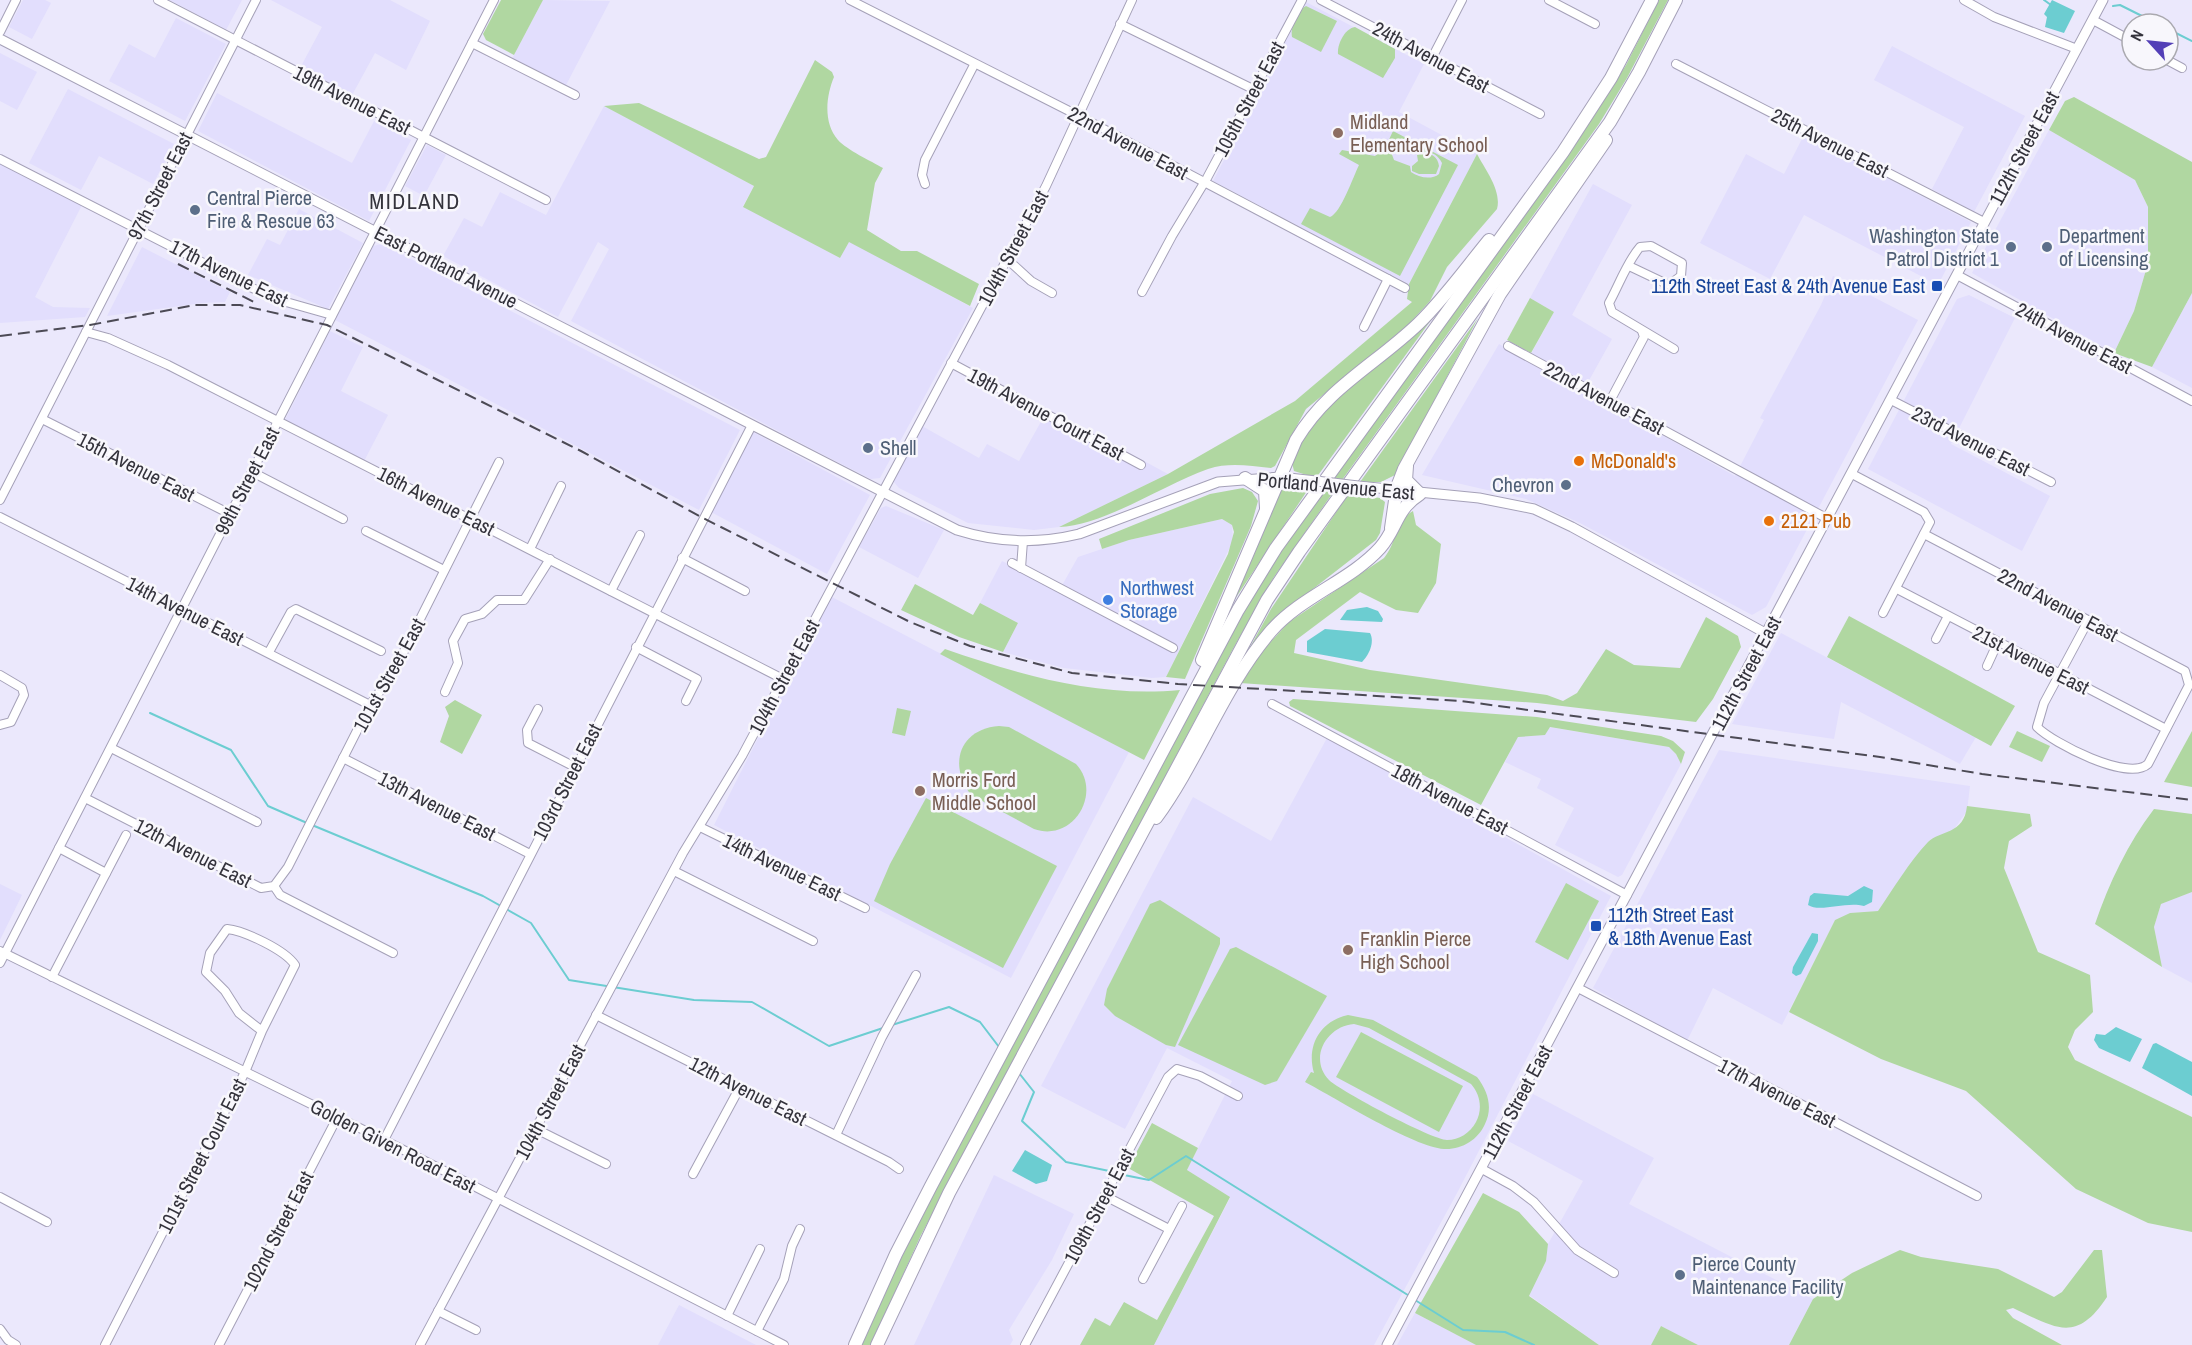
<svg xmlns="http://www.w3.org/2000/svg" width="2192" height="1345" font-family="'Archivo Narrow',sans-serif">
<rect width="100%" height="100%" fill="#ebe8fc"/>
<!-- built -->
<g fill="#e2defd">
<polygon points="23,0 45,0 51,3 32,39 9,27"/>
<polygon points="170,0 242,0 226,30"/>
<polygon points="271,0 390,0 430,21 406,70 375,53 351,97 299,70 322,27"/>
<polygon points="543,0 610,1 565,87 512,59"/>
<polygon points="1306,2 1424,64 1399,112 1477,154 1409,284 1213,181"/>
<polygon points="176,18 226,44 185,121 109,81 129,44 155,58"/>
<polygon points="1892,46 2025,116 1974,212 1932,189 1964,127 1874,80"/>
<polygon points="0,53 37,72 17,110 0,101"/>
<polygon points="68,89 174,144 153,184 99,156 81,190 29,163"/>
<polygon points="217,93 352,163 374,121 411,140 369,221 198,131"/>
<polygon points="604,106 754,186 743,206 840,258 849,241 973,308 880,478 871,479 814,450 571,321 609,249 598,242 558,317 443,256 464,218 482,227 500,192 546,215"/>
<polygon points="2049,130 2135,180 2148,207 2148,263 2134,311 2114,353 1972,273"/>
<polygon points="1804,135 1971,222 1938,285 1804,215 1770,279 1700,243 1746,154 1784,174"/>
<polygon points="427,145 446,155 424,196 405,186"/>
<polygon points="0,162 82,205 35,297 53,307 90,308 85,317 0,323"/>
<polygon points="1593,184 1632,205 1572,315 1612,339 1587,384 1531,354 1554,312 1530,298"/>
<polygon points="299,209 363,243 328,309 248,275 267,239 280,245"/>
<polygon points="382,244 740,430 699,510 335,320 373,246"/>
<polygon points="142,247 230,292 225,302 202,303 107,316"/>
<polygon points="1833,276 1918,320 1766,607 1752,615 1580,523 1526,499 1422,475 1499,344 1735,476 1764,420 1760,418 1821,305"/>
<polygon points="2192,293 2192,388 2152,367"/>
<polygon points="1969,295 2015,318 1951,444 2050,496 2022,551 1868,469 1957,299"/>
<polygon points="330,331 363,347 341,391 388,415 361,467 282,426"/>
<polygon points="1048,409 1168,474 1059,527 1034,530 968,523 899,488 893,481 922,426 979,458 987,444 1019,461"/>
<polygon points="753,432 870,495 827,574 711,512"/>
<polygon points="886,506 944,530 918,578 859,547 881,508"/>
<polygon points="1222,519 1232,525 1233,541 1166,677 1152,678 1064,668 1003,652 1018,623 980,603 1002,561 1060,589 1078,557 1129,540"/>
<polygon points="830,596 1129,752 1011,978 714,825"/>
<polygon points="1781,633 1976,737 1960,764 1841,702 1834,739 1732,724"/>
<polygon points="1549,727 1669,747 1676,754 1681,764 1622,875 1618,877 1555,845 1574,808 1537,788 1541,779 1505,762 1518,736 1545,735"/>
<polygon points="1327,738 1611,896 1456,1195 1374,1345 1154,1345 1230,1198 1187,1170 1232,1081 1167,1048 1125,1129 1041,1086 1193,797 1271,841"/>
<polygon points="1719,750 1970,786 1967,811 1952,832 1930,840 1878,911 1850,913 1835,920 1782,1025 1713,988 1687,1041 1593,988"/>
<polygon points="0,884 22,895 0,940"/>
<polygon points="2192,892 2192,983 2162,967 2154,927 2161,904"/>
<polygon points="1533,1094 1654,1158 1629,1204 1813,1299 1789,1345 1698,1345 1661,1326 1651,1345 1599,1345 1529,1295 1546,1261 1548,1244 1583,1181 1508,1141"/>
<polygon points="994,1175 1074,1214 1052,1260 1009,1330 1013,1340 1010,1345 914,1345"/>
<polygon points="679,1305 756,1345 658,1345"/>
<polygon points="1415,1313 1476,1345 1397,1345"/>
</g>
<!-- green -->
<g fill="#b0d7a1" fill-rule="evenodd">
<polygon points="501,0 543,0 514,55 486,40 483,34"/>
<polygon points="1659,0 1668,0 1627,78 1599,124 1342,480 1333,479 1581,136 1626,65"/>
<path d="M1306 6 1337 21 1321 52 1292 37C1290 27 1297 11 1306 6Z"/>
<path d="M1355 27 1395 49V58L1383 78 1338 54C1337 45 1344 29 1355 27Z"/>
<path d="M815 60 832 72 834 77C826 96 823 123 838 140 847 150 871 161 883 168L875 183 867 230 901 251H917L979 284 970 306 849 242 840 258 743 207 754 186 604 106 639 103 759 159 766 157Z"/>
<polygon points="2074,97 2192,162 2192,293 2152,367 2114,353 2134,311 2148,263 2148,207 2135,180 2049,130 2065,101"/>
<path d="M1393 131 1458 165 1400 276 1301 224 1310 208 1330 217C1341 213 1353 177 1359 165L1339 154 1342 150 1375 156 1385 148 1391 152 1394 160 1410 166 1411 172C1419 178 1432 180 1439 174L1442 163C1436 151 1426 150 1415 154L1400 144 1391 149 1386 146Z"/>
<path d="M1422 153C1430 152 1438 157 1439 166L1436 174H1419L1412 171V166L1418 161 1417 155Z"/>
<path d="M1477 154C1485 169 1502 191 1497 209L1447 267 1430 301 1408 325 1306 409 1275 466 1271 468C1249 466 1230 462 1208 469 1165 484 1103 526 1059 527L1168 474 1295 401 1412 302 1407 299 1409 284Z"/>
<polygon points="1530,298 1554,312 1531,353 1507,340"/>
<polygon points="1434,316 1316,478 1294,471 1292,463 1298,447 1317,415"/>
<polygon points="1478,318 1395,475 1381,482 1360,482"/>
<polygon points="1243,488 1252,492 1258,501 1251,526 1185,679 1166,677 1228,554 1234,532 1232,525 1222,519 1129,540 1102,549 1099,539 1210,494"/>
<polygon points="1288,488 1309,488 1229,608 1280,491"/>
<polygon points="1325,490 1334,491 1274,577 1234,647 921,1235 871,1345 861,1345 911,1236 1245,608 1289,539"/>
<polygon points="1349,493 1380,498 1385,502 1380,533 1376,540 1291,606 1243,660 1271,609"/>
<path d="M1413 511 1416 525 1441 544 1436 583 1418 613 1396 610 1360 592 1296 640 1294 653 1370 670 1547 695 1563 701 1577 693 1606 649 1634 665 1680 668 1706 617 1738 636 1741 647 1713 699 1696 722 1537 703 1240 683 1263 650 1289 622 1384 558C1396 544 1397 519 1413 511Z"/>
<polygon points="915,584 973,615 980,603 1018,623 1003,652 959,637 901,610"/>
<polygon points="1849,616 2015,706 1991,746 1827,657"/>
<path d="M945 649C1020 675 1099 698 1180 690L1144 760 940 654Z"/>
<polygon points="1293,699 1537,717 1661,736 1673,741 1685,752 1681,764 1676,754 1669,747 1550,727 1545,735 1518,737 1481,805 1290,706 1289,702"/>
<polygon points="455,700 482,715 462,754 440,742 449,716 445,707"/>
<polygon points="897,708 911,711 905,736 892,733"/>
<path d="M999 726 1009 727 1076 764C1103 793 1073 843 1034 829L971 795C948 765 959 729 999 726Z"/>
<polygon points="2017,731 2050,746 2042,762 2009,747"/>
<polygon points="2192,731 2192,787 2164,782"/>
<polygon points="926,798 1057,866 1003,968 874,901 890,864"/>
<path d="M1967 806 2030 814 2032 826 2009 841 2004 868 2038 952 2090 975 2093 1012 2075 1030 2068 1047 2075 1060 2192 1117V1232L2148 1223 2076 1189 1966 1091 1881 1059 1789 1012 1835 920 1850 913 1878 911C1894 888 1909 862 1928 842 1940 830 1964 835 1967 806Z"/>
<path d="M2154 809 2192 814V892L2161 904 2154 927 2162 967 2095 924C2109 883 2128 843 2154 809Z"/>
<polygon points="1566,883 1599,901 1568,960 1535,942"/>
<polygon points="1160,900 1220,938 1220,944 1175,1047 1166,1045 1115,1016 1104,1005 1107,989 1150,904"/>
<polygon points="1236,947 1327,996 1277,1081 1265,1085 1178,1045 1230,949"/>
<path d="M1348 1015 1373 1020 1477 1077C1488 1091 1493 1108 1485 1124 1478 1140 1461 1150 1444 1149 1414 1147 1337 1099 1305 1082L1311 1072 1314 1073C1306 1046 1320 1021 1348 1015ZM1354 1024 1369 1028 1471 1084C1480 1094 1483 1109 1476 1122 1470 1133 1459 1140 1447 1140 1433 1140 1340 1091 1329 1080 1308 1058 1327 1026 1354 1024Z"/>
<polygon points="1361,1032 1463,1086 1439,1132 1336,1077"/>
<polygon points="1152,1123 1198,1148 1187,1170 1230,1197 1154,1345 1080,1345 1095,1318 1110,1326 1124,1302 1157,1320 1214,1216 1128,1168"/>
<polygon points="1483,1193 1519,1212 1548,1244 1546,1261 1529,1296 1599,1345 1476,1345 1415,1313"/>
<path d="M1900 1250 1921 1257 1998 1269 2054 1297 2062 1292 2094 1250H2102L2107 1297C2076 1344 2056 1328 2013 1308L2006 1310 2013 1318 2062 1345H1789L1813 1299 1852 1273Z"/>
<polygon points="1661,1326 1698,1345 1651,1345"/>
</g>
<!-- water -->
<g fill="#6ccdd1">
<polygon points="2052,0 2075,11 2064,33 2045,27 2047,17 2044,14"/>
<polygon points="1367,607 1378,611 1383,619 1382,622 1340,620 1347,610"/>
<path d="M1325 629 1370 633C1375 642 1369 655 1362 662L1307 652V641Z"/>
<path d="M1864 886 1873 890 1872 902 1864 906C1846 901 1820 913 1808 905L1810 896 1814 893 1848 896Z"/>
<polygon points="1812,933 1818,934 1818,941 1801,974 1796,976 1792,973 1793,967"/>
<polygon points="2116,1027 2142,1039 2130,1062 2099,1048 2094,1040 2096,1034 2105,1035"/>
<polygon points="2156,1043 2192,1062 2192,1096 2142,1068 2153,1044"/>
<polygon points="1025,1150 1052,1165 1047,1181 1036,1184 1012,1171"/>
</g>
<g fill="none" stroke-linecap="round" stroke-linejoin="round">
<!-- stream -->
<g stroke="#6ccdd1" stroke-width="2">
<polyline points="2044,0 2051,5"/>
<polyline points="2113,6 2120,5 2158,24"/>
<polyline points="2168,29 2192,41"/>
<polyline points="150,713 231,750 268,806 307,823"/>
<polyline points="312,825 483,896 531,923 569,980 694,1000 752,1002 829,1046 883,1028"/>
<polyline points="892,1025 949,1007 980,1022 999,1047"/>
<polyline points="1019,1073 1034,1092 1022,1121 1066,1162 1114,1172"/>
<polyline points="1119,1174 1149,1180 1186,1156 1411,1297"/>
<polyline points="1415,1300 1463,1330 1505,1332 1534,1345"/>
</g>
<defs>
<g id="minor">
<polyline points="158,0 546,200"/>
<polyline points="850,0 1079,116 1405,288"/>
<polyline points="1321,0 1540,114"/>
<polyline points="1549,0 1595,24"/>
<polyline points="1964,0 1994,17 2077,49"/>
<polyline points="2093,20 2132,41"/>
<polyline points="1120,24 1255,90"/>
<polyline points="0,32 16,0"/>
<polyline points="472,43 575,95"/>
<polyline points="1432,58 1462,0"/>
<polyline points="2167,60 2182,68"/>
<polyline points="1676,64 1984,222"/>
<polyline points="0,159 272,298 332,315"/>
<polyline points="925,184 922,175 925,160 974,65"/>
<polyline points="1007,259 1031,281 1052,293"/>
<path d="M1629 266 1669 285 1681 276 1682 263 1651 246 1640 247C1627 262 1619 285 1609 303L1612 312 1674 349"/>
<polyline points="1957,275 2192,401"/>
<polyline points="1142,292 1172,236 1207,178 1302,0"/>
<polyline points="1364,327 1388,279"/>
<polyline points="86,332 108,338 168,365 783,679"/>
<polyline points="1508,346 1828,519"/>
<polyline points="951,363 1141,465"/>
<polyline points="1891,400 2051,482"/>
<polyline points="1610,401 1644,337 1642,331"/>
<polyline points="42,419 230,514"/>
<polyline points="252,472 343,519"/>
<polyline points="1852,474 1924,512 1930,522 1883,613"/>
<polyline points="0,500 256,0"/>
<polyline points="0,517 370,705"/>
<polyline points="366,531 444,570"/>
<path d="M1924 534 2185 671 2189 685 2148 764C2128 782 2053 743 2037 727L2044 703 2088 621"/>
<polyline points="530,549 561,486"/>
<polyline points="682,558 745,591"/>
<polyline points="1012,563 1173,648"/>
<polyline points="1021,568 1023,541"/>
<polyline points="1897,589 2166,729"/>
<polyline points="611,591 640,535"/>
<polyline points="1936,639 1948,616"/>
<polyline points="636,647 697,679 686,701"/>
<polyline points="269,652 291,612 296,609 381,651"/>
<polyline points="1987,666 1998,642"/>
<polyline points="0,675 22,688 24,695 11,722 0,725"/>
<polyline points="445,692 458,663 453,641 465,619 482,614 497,600 524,600 550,559"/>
<polyline points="1272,704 1627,895"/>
<polyline points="538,709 527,730 528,743 575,767"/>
<polyline points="111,748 257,822"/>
<polyline points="343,758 530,854"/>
<polyline points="85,798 261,888 274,886 288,867 370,705 393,673 499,462"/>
<polyline points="700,827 865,908"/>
<polyline points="59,848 106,873"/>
<polyline points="674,871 813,941"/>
<polyline points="274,886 280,895 393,953"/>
<polyline points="0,951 384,1140 784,1345"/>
<polyline points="0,963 494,0"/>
<polyline points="52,977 126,835"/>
<polyline points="1578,988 1977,1196"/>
<polyline points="596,1015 889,1162 899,1169"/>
<polyline points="536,1129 606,1164"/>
<polyline points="836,1135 882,1037 916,975"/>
<polyline points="384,1140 752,425"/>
<polyline points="1482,1169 1513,1186 1534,1202 1577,1250 1614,1273"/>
<polyline points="693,1174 740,1087"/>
<polyline points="1105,1196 1169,1229"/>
<polyline points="0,1197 47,1222"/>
<polyline points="1143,1279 1182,1206"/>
<polyline points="438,1311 476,1330"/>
<polyline points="727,1316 760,1249"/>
<polyline points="0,1329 8,1340 16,1345"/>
<polyline points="757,1331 784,1279 792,1246 800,1229"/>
<path d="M105 1345 245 1072 262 1031 295 965C285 950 245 931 227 929L210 953 206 972 225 991 239 1013 262 1031"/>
<polyline points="219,1345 337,1118"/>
<polyline points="420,1345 683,853 742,756 1046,186 1132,0"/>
<polyline points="1025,1345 1168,1077 1177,1069 1200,1076 1238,1096"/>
</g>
<g id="major">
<path d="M0 39 957 530C998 543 1038 544 1079 534L1218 482 1280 477 1316 481"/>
<polyline points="1358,486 1479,498 1534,509 1572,527 1767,634"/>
<polyline points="1387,1345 2103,0"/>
</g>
<g id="highway">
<polyline points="1245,478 1265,491 1266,508"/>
<polyline points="1391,528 1397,487 1404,469 1500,294 1606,140"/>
<path d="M1202 660 1296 440C1327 388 1375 365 1418 324 1444 299 1466 268 1489 240"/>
<path d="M1156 818C1199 759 1223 687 1271 631 1302 596 1350 581 1380 548 1397 529 1395 510 1420 494L1406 480 1407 466"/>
<polyline points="855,1345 896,1254 931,1186 1238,610 1276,548 1563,152 1611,78 1652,0"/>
<polyline points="877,1345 949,1193 1267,600 1299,552 1610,122 1639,72 1676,0"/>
</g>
</defs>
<!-- minor casing -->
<use href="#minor" stroke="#a5a1b8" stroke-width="10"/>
<!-- major casing -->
<use href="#major" stroke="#a5a1b8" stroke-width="11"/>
<!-- highway casing -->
<use href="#highway" stroke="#a5a1b8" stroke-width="14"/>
<!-- minor -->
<use href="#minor" stroke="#fff" stroke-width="8"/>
<!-- major -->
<use href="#major" stroke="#fff" stroke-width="9"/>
<!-- highway -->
<use href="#highway" stroke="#fff" stroke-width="12"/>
<!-- rail -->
<g stroke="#4c4a55" stroke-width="2" stroke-dasharray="12 6" stroke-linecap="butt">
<polyline points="178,264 258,304"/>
<polyline points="0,336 90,325 195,305 240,305 327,325 581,451 703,518 910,622 970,646 1072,673 1178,684 1461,701 1880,757 1982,774 2192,800"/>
</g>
<defs>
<polyline id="major-bridge" points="1316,481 1358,486"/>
</defs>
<!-- major-bridge casing -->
<use href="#major-bridge" stroke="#a5a1b8" stroke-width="11" stroke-linecap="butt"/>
<!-- major-bridge -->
<use href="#major-bridge" stroke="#fff" stroke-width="9"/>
</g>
<!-- markers -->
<g fill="#8d6e63" stroke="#f8f7fc" stroke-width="2">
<circle cx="1338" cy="133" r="6"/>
<circle cx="920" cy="791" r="6"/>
<circle cx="1348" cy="950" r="6"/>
</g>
<g fill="#5c6f8a" stroke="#f8f7fc" stroke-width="2">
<circle cx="195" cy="210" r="6"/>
<circle cx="2011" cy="247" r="6"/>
<circle cx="2047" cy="247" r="6"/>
<circle cx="868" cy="448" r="6"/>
<circle cx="1566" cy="485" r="6"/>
<circle cx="1680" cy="1275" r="6"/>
</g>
<g fill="#1a4fb4" stroke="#f8f7fc" stroke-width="2">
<rect x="1931" y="280" width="12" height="12" rx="3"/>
<rect x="1590" y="920" width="12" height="12" rx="3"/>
</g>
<g fill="#e8710a" stroke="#f8f7fc" stroke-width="2">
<circle cx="1579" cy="461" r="6"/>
<circle cx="1769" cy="521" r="6"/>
</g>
<circle fill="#3f7fe0" stroke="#f8f7fc" stroke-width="2" cx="1108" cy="600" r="6"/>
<g text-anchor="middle" stroke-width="5" stroke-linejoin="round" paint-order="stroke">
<!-- street labels -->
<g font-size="20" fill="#34333c" stroke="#f8f7fc">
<text transform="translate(1431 57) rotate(28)" y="7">24th Avenue East</text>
<text transform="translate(1249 99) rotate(-62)" y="7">105th Street East</text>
<text transform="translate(352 100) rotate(27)" y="7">19th Avenue East</text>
<text transform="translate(1128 143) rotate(28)" y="7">22nd Avenue East</text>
<text transform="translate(1830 143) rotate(27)" y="7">25th Avenue East</text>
<text transform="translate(2024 148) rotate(-62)" y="7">112th Street East</text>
<text transform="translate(160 186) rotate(-63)" y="7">97th Street East</text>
<text transform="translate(1013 248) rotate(-62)" y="7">104th Street East</text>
<text transform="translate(446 267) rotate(27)" y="7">East Portland Avenue</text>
<text transform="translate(229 273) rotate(26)" y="7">17th Avenue East</text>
<text transform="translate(2074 338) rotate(28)" y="7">24th Avenue East</text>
<text transform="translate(1604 398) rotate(28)" y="7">22nd Avenue East</text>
<text transform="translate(1046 414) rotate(28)" y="7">19th Avenue Court East</text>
<text transform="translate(1971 441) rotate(27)" y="7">23rd Avenue East</text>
<text transform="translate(136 467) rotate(27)" y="7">15th Avenue East</text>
<text transform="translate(247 481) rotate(-63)" y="7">99th Street East</text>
<text transform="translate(1336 486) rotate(5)" y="7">Portland Avenue East</text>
<text transform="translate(436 501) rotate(27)" y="7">16th Avenue East</text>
<text transform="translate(2058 605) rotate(28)" y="7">22nd Avenue East</text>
<text transform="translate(185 611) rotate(27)" y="7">14th Avenue East</text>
<text transform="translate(2031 660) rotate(27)" y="7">21st Avenue East</text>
<text transform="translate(1746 673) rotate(-62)" y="7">112th Street East</text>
<text transform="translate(389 675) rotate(-61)" y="7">101st Street East</text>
<text transform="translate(784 677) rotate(-62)" y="7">104th Street East</text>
<text transform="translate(567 782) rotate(-63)" y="7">103rd Street East</text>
<text transform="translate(1450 799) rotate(28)" y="7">18th Avenue East</text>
<text transform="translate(437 806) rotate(27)" y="7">13th Avenue East</text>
<text transform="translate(193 853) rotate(27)" y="7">12th Avenue East</text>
<text transform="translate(782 867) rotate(26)" y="7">14th Avenue East</text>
<text transform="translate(748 1091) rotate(27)" y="7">12th Avenue East</text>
<text transform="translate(1777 1093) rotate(27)" y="7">17th Avenue East</text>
<text transform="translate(550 1102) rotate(-62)" y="7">104th Street East</text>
<text transform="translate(1517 1102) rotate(-62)" y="7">112th Street East</text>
<text transform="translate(393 1146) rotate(27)" y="7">Golden Given Road East</text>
<text transform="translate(202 1156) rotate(-63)" y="7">101st Street Court East</text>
<text transform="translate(1099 1206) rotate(-62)" y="7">109th Street East</text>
<text transform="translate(278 1231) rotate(-63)" y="7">102nd Street East</text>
</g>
<!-- education labels -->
<g font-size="20" fill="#785e54" stroke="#f8f7fc" text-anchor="start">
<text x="1350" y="129">Midland<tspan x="1350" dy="23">Elementary School</tspan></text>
<text x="932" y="787">Morris Ford<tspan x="932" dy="23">Middle School</tspan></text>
<text x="1360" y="946">Franklin Pierce<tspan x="1360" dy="23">High School</tspan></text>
</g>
<!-- service labels -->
<g font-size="20" fill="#4e5e75" stroke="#f8f7fc" text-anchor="start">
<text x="207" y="205">Central Pierce<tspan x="207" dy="23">Fire &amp; Rescue 63</tspan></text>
<text x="1999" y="243" text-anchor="end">Washington State<tspan x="1999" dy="23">Patrol District 1</tspan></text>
<text x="2059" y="243">Department<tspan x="2059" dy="23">of Licensing</tspan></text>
<text x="880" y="455">Shell</text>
<text x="1554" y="492" text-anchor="end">Chevron</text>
<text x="1692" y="1271">Pierce County<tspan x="1692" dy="23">Maintenance Facility</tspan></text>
</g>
<!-- transit labels -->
<g font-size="20" fill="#164399" stroke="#f8f7fc" text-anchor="end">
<text x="1925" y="293">112th Street East &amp; 24th Avenue East</text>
<text x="1608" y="922" text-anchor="start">112th Street East<tspan x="1608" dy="23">&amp; 18th Avenue East</tspan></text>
</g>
<!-- food labels -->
<g font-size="20" fill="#c56008" stroke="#f8f7fc" text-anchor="start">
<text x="1591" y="468">McDonald's</text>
<text x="1781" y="528">2121 Pub</text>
</g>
<!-- shop labels -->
<g font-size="20" fill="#366cbe" stroke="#f8f7fc" text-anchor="start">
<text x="1120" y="595">Northwest<tspan x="1120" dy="23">Storage</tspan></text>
</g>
<!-- quarter labels -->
<g font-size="22" letter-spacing="1.5" fill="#34333c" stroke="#f8f7fc">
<text x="415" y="209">MIDLAND</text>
</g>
</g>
<!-- north arrow -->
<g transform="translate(2150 42) rotate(297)"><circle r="28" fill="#f8f7fc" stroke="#aaa9af" stroke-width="1.5"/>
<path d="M0-4.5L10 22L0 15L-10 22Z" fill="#533fb7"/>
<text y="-9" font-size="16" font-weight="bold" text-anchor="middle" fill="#34333c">N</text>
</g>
</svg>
